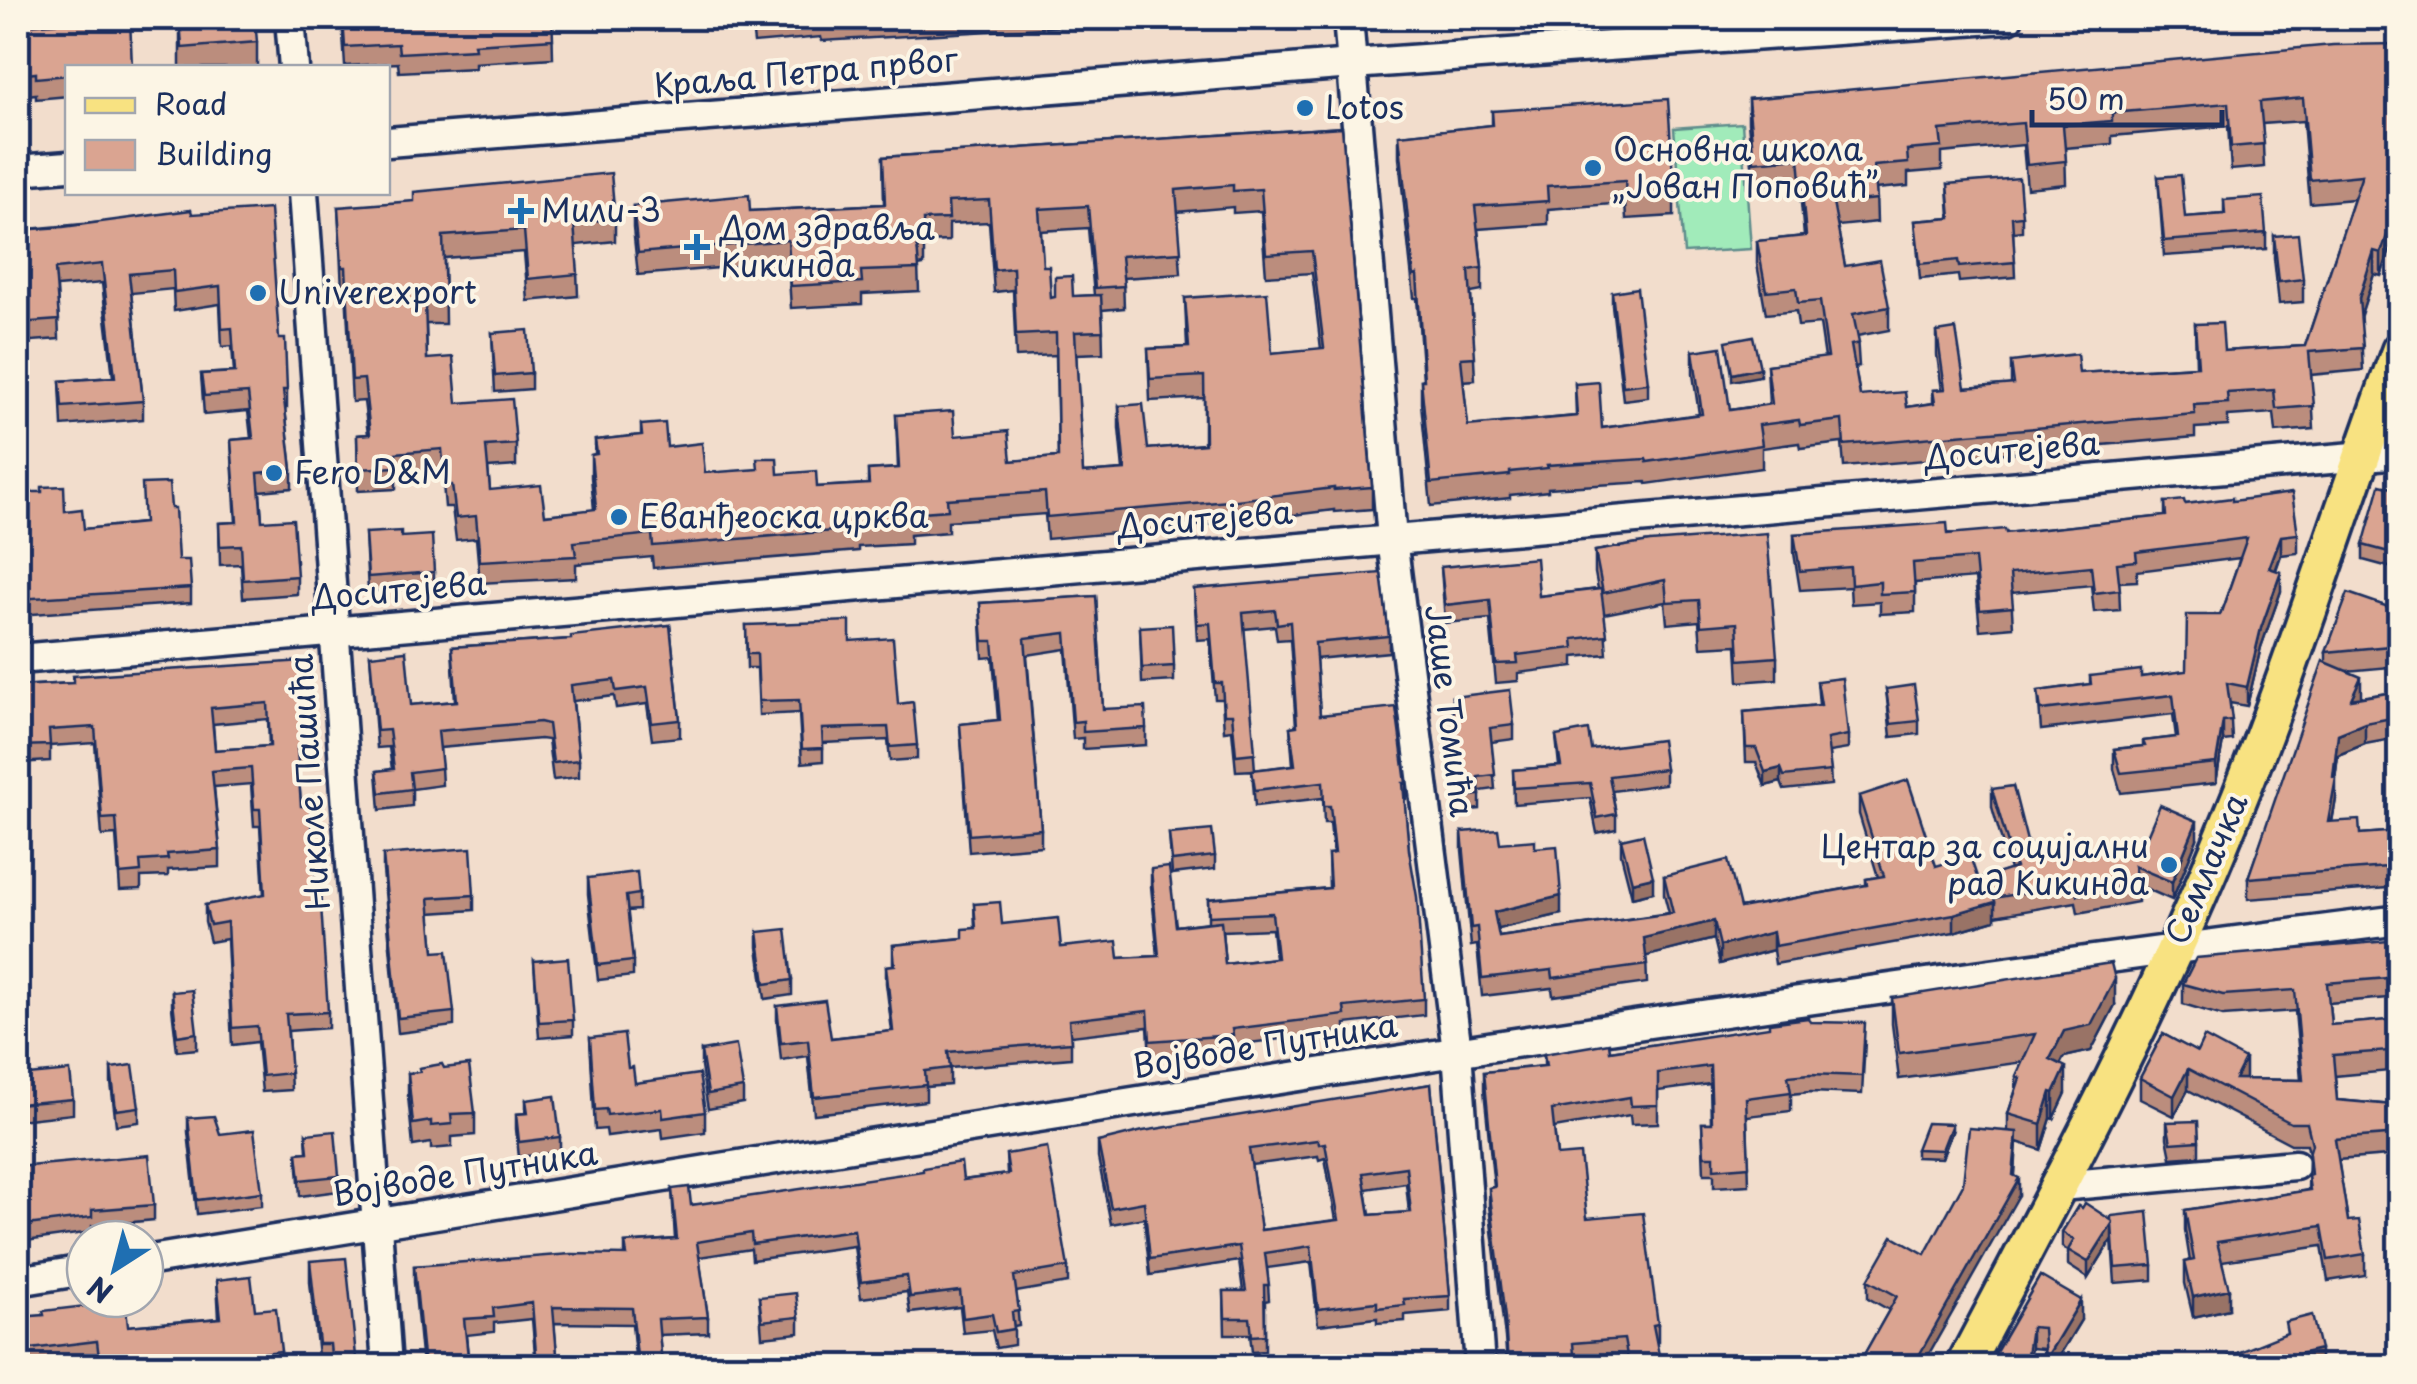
<svg xmlns="http://www.w3.org/2000/svg" width="2417" height="1384" font-family="'Playpen Sans',sans-serif">
<rect width="100%" height="100%" fill="#f2ddcc"/>
<filter id="ink" filterUnits="userSpaceOnUse"><feTurbulence type="fractalNoise" baseFrequency=".01" numOctaves="2"/><feDisplacementMap in="SourceGraphic" scale="20" xChannelSelector="R" yChannelSelector="G"/><feConvolveMatrix kernelMatrix="1 2 1 2 8 2 1 2 1" color-interpolation-filters="sRGB"/></filter>
<g filter="url(#ink)">
<!-- green -->
<polygon fill="#a1ebba" stroke="#5e8d8c" stroke-width="2.5" points="1742,123 1751,249 1684,253 1674,128"/>
<g fill="none" stroke-linecap="round" stroke-linejoin="round">
<defs>
<g id="minor">
<polyline points="290,18 294,68"/>
<polyline points="1348,18 1392,539 1457,1051 1480,1366"/>
<polyline points="388,142 1352,64 2008,18"/>
<polyline points="18,170 68,166"/>
<polyline points="303,192 387,1366"/>
<polyline points="18,659 2400,453"/>
<polyline points="2060,1186 2295,1165"/>
<path d="M145 1261C895 1140 1645 1014 2400 920"/>
<polyline points="18,1281 85,1270"/>
</g>
<path id="major" d="M1964 1366C2057 1190 2152 1013 2227 828 2292 672 2341 509 2400 350"/>
</defs>
<!-- minor casing -->
<use href="#minor" stroke="#1b2f5e" stroke-width="35"/>
<!-- major casing -->
<use href="#major" stroke="#1b2f5e" stroke-width="42"/>
<!-- minor -->
<use href="#minor" stroke="#fcf5e5" stroke-width="28"/>
<!-- major -->
<use href="#major" stroke="#f8e281" stroke-width="35"/>
</g>
<!-- wall -->
<g fill="#bb8d7d" stroke="#1b2f5e" stroke-width="2.5" fill-rule="evenodd">
<polygon points="91,18 130,18 68,68 68,96 36,99 36,94 18,96 18,39 25,38 25,25 91,20"/>
<polygon points="180,18 257,42 257,68 180,68"/>
<polygon points="342,18 473,18 473,21 514,19 513,18 552,18 553,58 475,63 475,68 399,72 398,63 345,66"/>
<polygon points="751,18 1154,18 1042,28 822,41 821,37 754,43"/>
<path d="M2400 44V221L2381 276 2374 274 2360 316 2363 370 2311 375 2314 429 2276 432 2274 413 2228 416V426L2195 428V437L1844 467 1842 443 1800 448 1799 443 1762 448V468L1647 484 1646 482 1548 488V491L1510 495V498L1431 506 1421 403V380H1423L1417 298H1414L1399 158V135L1492 125V111L1674 193V216L1626 219 1625 203 1548 209V224L1478 229 1482 268V291L1471 293 1475 380 1463 381 1468 426 1576 416 1575 384 1602 428 1699 414 1693 374V351L1730 410 1769 404 1767 365 1825 358 1820 324 1798 326 1796 311 1766 314 1757 264V241L1804 236 1799 181 1754 185 1748 122V99ZM2303 121 2310 203 2354 199 2305 346 2224 351 2195 324 2196 366 2079 373 2011 362V385L1965 388 1937 332V355L1942 390H1933V403L1907 407 1860 396 1855 367 1859 366 1857 336 1889 330V307L1845 266 1837 226 1877 222 1876 189 1908 186V173L1942 170V153L2023 145 2027 188 2066 184 2065 148 2112 144V136L2228 126 2231 170 2264 167 2262 124Z"/>
<path d="M1342 127 1372 487V509L1334 512V510L1229 523 1047 539 1045 514 948 521V532L910 535V544L858 547V551L653 568 652 557 576 564V578L480 583 476 538 456 540 452 507H445L442 472 396 475V489L358 491 357 435 368 434 364 401 352 402 346 289H342L338 207 615 219V241L576 245 578 296 528 301 524 252 444 258 445 324H426L427 359 457 403 516 444V466L488 468 490 490 545 515 594 510 591 477V455L595 454V440L641 435V425L667 447 705 473 778 474 817 487 868 484V470L898 468 896 415 955 436 1011 461 1058 457 1056 355 1016 357 1013 290 994 292 989 222 949 224V241L924 242V265L918 266 919 291 862 294V304L791 308 788 262 638 275 633 228V206L750 211 884 204 883 157ZM1233 207V213L1261 211 1266 276 1312 273 1321 349 1272 353 1185 298 1187 347 1148 349 1150 401 1204 398V444L1148 449 1119 406V428L1123 470 1083 473 1076 354 1103 353 1102 310 1124 308 1123 278 1181 274 1177 212ZM1088 228 1094 295 1051 298 1043 266 1041 231Z"/>
<polygon points="2158,177 2185,217 2224,214 2224,200 2266,233 2266,249 2164,256"/>
<polygon points="1948,184 2022,216 2022,231 2013,232 2015,277 1959,282 1958,275 1920,279 1915,221 1950,218"/>
<polygon points="192,214 279,339 287,390 287,408 285,409 292,470 292,488 260,491 262,521 297,576 297,594 243,598 241,564 220,565 219,523 236,522 231,440 251,438 248,411 204,415 201,374 234,372 232,346 222,347 220,304 174,311 173,289 131,293 143,401 143,419 62,426 60,381 113,377 102,283 57,287 59,339 18,342 18,230"/>
<polygon points="2274,236 2303,279 2303,302 2279,304 2274,258"/>
<polygon points="1612,292 1648,383 1648,397 1623,400 1612,305"/>
<polygon points="492,333 531,373 531,389 495,392"/>
<polygon points="2400,490 2400,570 2363,560 2363,545"/>
<polygon points="18,492 65,511 84,529 143,523 171,508 178,560 191,588 191,603 18,615"/>
<polygon points="2232,501 2298,534 2298,553 2281,555 2276,570 2281,591 2261,647 2247,706 2230,703 2232,740 2223,741 2216,783 2121,793 2114,769 2114,749 2143,746 2143,741 2176,737 2173,714 2041,730 2038,691 2090,684 2090,676 2141,677 2186,671 2220,615 2240,558 2137,571 2137,581 2119,582 2120,610 2094,612 2091,585 2011,593 2013,627 1980,630 1975,578 1915,583 1915,612 1880,614 1880,602 1851,604 1850,587 1800,590 1794,553 1794,534 2006,533 2165,516 2165,502 2185,504"/>
<polygon points="365,533 401,537 434,572 434,587 368,592"/>
<polygon points="1650,542 1777,657 1777,679 1739,682 1737,645 1701,647 1699,621 1667,624 1665,602 1604,614 1607,654 1574,657 1574,666 1518,673 1518,681 1496,683 1490,619 1445,623 1441,567 1539,596 1598,589 1595,573 1595,551"/>
<path d="M1194 589 1389 636V652L1316 659 1320 715 1406 783V799L1404 800 1424 999V1015L1345 1024V1031L1233 1045V1051L1150 1057 1148 1027 1071 1036V1058L950 1068V1085L926 1087V1101L814 1114 808 1056 781 1060 777 1022V1006L831 1038 892 1031 886 983V966L893 965V945L963 938 975 928 974 904 1002 924 1061 947 1119 958 1158 956 1151 886V869L1176 926 1208 922V899L1329 888 1328 854H1333L1330 823H1324L1323 798 1255 806 1252 770 1293 765 1290 727 1296 726 1290 639 1277 640 1275 626 1244 629 1255 770 1236 771 1232 730 1224 731 1222 699H1215L1210 639 1197 640ZM1272 929 1275 958 1225 964 1222 931Z"/>
<polygon points="1096,596 1103,709 1146,728 1146,745 1083,749 1083,738 1073,739 1066,649 1027,655 1041,829 1041,846 969,852 960,724 998,720 993,657 983,658 980,603"/>
<polygon points="2400,611 2400,666 2346,671 2361,697 2400,691 2400,788 2392,739 2365,744 2338,755 2335,778 2336,799 2332,822 2360,834 2400,831 2400,887 2248,899 2248,878 2326,662 2326,652"/>
<polygon points="670,625 680,720 680,737 652,740 647,704 616,708 614,696 573,701 579,760 579,777 553,780 548,740 540,739 440,748 442,785 412,789 412,806 380,810 377,771 392,769 389,747 377,748 370,655 411,705 455,701 452,647 571,639"/>
<polygon points="746,625 850,641 898,704 917,745 917,759 890,761 888,740 823,743 823,761 802,763 799,713 759,715 757,668 747,668"/>
<polygon points="1140,627 1174,666 1174,681 1142,683"/>
<path d="M304 661 308 764H298L301 806 315 874 328 1012V1028L288 1031 291 1090 262 1092 257 1042 232 1045 227 939 210 942 205 922V905L264 895 260 826H254L251 784 214 787 220 850V867L168 870V876L141 877V889L120 890 116 835 102 836 95 743 50 746V761L18 763V686L73 683ZM268 719 269 746 215 750 213 724Z"/>
<polygon points="1817,681 1848,735 1848,749 1829,752 1831,785 1784,790 1781,782 1765,786 1756,762 1746,762 1744,712 1819,705"/>
<polygon points="1886,689 1919,721 1919,734 1891,737"/>
<polygon points="1452,697 1514,725 1514,739 1491,742 1495,789 1480,791 1480,809 1459,811"/>
<polygon points="1556,736 1591,749 1665,769 1665,784 1612,791 1616,814 1616,829 1597,833 1590,798 1514,804 1513,770 1559,766"/>
<polygon points="1992,789 2028,845 2066,857 2197,839 2172,900 2138,885 2138,902 2078,913 2076,902 1995,916 1995,920 1954,932 1775,964 1773,950 1720,964 1714,939 1646,956 1647,983 1553,996 1552,988 1482,996 1477,945 1471,946 1462,850 1462,832 1500,843 1535,848 1561,914 1497,929 1499,937 1669,913 1664,894 1664,876 1740,908 1866,885 1866,879 1878,877 1859,814 1859,796 1936,866 1978,880 2010,870 1992,807"/>
<polygon points="1169,834 1215,856 1215,869 1172,874"/>
<polygon points="1621,839 1653,892 1632,897 1621,854"/>
<polygon points="383,855 474,895 474,910 430,913 434,952 454,1012 454,1026 398,1033 383,870"/>
<polygon points="588,878 639,894 639,910 627,911 633,961 633,976 598,980 588,894"/>
<polygon points="758,932 792,980 792,995 765,999 758,947"/>
<path d="M2400 940V997L2329 1003 2331 1025 2400 1019V1155L2338 1160 2348 1221 2365 1254V1275L2328 1281 2322 1246 2222 1261 2229 1309 2193 1317 2185 1283V1262L2190 1261 2185 1230V1210L2308 1190 2309 1154 2307 1144H2291L2188 1090 2174 1116 2140 1099V1078L2163 1034 2245 1079 2301 1080 2295 1011 2223 1016 2183 1004V984ZM2389 1071 2392 1105 2337 1100 2335 1076Z"/>
<polygon points="534,961 573,1020 573,1035 539,1038"/>
<polygon points="172,992 197,1033 197,1049 177,1051 172,1008"/>
<polygon points="1892,998 2115,1005 2091,1051 2064,1057 2060,1064 2066,1093 2054,1119 2051,1118 2041,1150 2017,1142 2015,1175 2019,1195 1862,1358 1889,1310 1868,1298 1868,1280 1925,1254 2008,1132 2008,1114 2016,1089 2016,1076 2023,1062 1899,1079 1892,1024"/>
<polygon points="1811,1022 1865,1041 1862,1094 1810,1092 1791,1094 1791,1111 1747,1116 1749,1185 1714,1187 1714,1174 1704,1174 1702,1123 1711,1123 1710,1084 1658,1091 1658,1123 1631,1124 1630,1115 1554,1128 1557,1156 1587,1218 1658,1324 1658,1342 1656,1342 1659,1366 1626,1366 1624,1357 1575,1361 1575,1366 1507,1366 1505,1337 1489,1206 1489,1188 1494,1187 1484,1090 1484,1072 1544,1066 1544,1054 1610,1051"/>
<polygon points="590,1038 628,1068 635,1083 705,1112 705,1132 663,1138 662,1129 607,1136 606,1129 595,1130"/>
<polygon points="701,1051 743,1088 743,1103 708,1109 701,1067"/>
<polygon points="111,1068 139,1107 139,1122 116,1125 111,1083"/>
<polygon points="408,1073 475,1113 475,1135 452,1137 452,1147 431,1149 431,1143 413,1146 408,1096"/>
<polygon points="18,1076 73,1099 73,1114 18,1120"/>
<path d="M1431 1084 1450 1296V1311L1405 1315V1321L1377 1323V1318L1318 1325 1311 1262 1267 1268 1269 1300 1265 1301V1351L1252 1352 1250 1334H1225L1224 1291H1243L1239 1261 1150 1275 1144 1218 1111 1224 1098 1158V1142ZM1318 1156 1319 1160 1325 1158 1336 1220 1261 1230 1251 1165ZM1406 1183 1409 1212 1370 1215 1366 1189Z"/>
<polygon points="526,1100 560,1137 560,1152 519,1157 516,1129 516,1114 526,1113"/>
<polygon points="188,1118 220,1134 262,1192 262,1206 197,1214 188,1132"/>
<polygon points="2167,1122 2199,1141 2199,1156 2171,1158 2167,1138"/>
<polygon points="1952,1132 1942,1158 1916,1157 1916,1149"/>
<polygon points="306,1134 339,1176 339,1191 300,1196 297,1153 307,1152"/>
<polygon points="1006,1154 1068,1267 1068,1283 1016,1292 1019,1326 1014,1327 1014,1345 996,1348 992,1330 963,1333 960,1307 910,1313 907,1292 861,1298 854,1246 752,1260 751,1249 699,1257 708,1317 708,1333 659,1335 662,1366 636,1366 632,1324 554,1323 558,1366 536,1366 532,1319 494,1323 494,1332 466,1335 469,1366 422,1366 414,1282 414,1266 625,1255 625,1243 675,1239 672,1189 691,1205 963,1180 1007,1174"/>
<polygon points="18,1167 154,1205 154,1220 92,1226 92,1232 18,1242"/>
<polygon points="2078,1206 2153,1265 2153,1280 2115,1283 2112,1239 2088,1278 2068,1265 2068,1251 2062,1247 2062,1232"/>
<polygon points="310,1261 357,1366 319,1365 310,1282"/>
<polygon points="2040,1276 2081,1320 2053,1366 2044,1366 2043,1349 2031,1348 1988,1366"/>
<polygon points="217,1280 255,1310 281,1351 281,1366 98,1366 97,1358 33,1366 18,1366 18,1317 128,1326 219,1318"/>
<polygon points="759,1297 799,1317 799,1333 762,1337"/>
</g>
<!-- shaded-wall -->
<g fill="#997366" stroke="#1b2f5e" stroke-width="2.5">
<polygon points="2400,198 2400,221 2381,276 2381,253"/>
<polygon points="2374,251 2374,274 2359,321 2359,298"/>
<polygon points="1760,368 1760,376 1732,381 1732,374"/>
<polygon points="2281,536 2281,555 2269,587 2269,568"/>
<polygon points="2281,572 2281,591 2261,647 2247,706 2247,687 2261,628"/>
<polygon points="2361,677 2361,698 2351,699"/>
<polygon points="2223,721 2223,741 2216,783 2216,763"/>
<polygon points="2365,723 2365,744 2338,755 2333,798 2333,777 2338,734"/>
<polygon points="1781,768 1781,782 1765,786 1765,772"/>
<polygon points="2336,778 2336,799 2328,843 2328,822"/>
<polygon points="2197,821 2197,839 2172,900 2172,882"/>
<polygon points="1653,877 1653,892 1632,897 1632,882"/>
<polygon points="1561,896 1561,914 1494,930 1494,912"/>
<polygon points="1995,902 1995,920 1954,932 1954,914"/>
<polygon points="1714,921 1714,939 1644,957 1644,938"/>
<polygon points="1773,932 1773,950 1720,964 1720,946"/>
<polygon points="2115,979 2115,1005 2091,1051 2064,1057 2050,1085 2050,1059 2064,1031"/>
<polygon points="2245,1059 2245,1079 2235,1079"/>
<polygon points="2066,1067 2066,1093 2054,1119 2054,1093"/>
<polygon points="2188,1069 2188,1090 2174,1116 2174,1096"/>
<polygon points="2051,1092 2051,1118 2041,1150 2041,1124"/>
<polygon points="1952,1124 1952,1132 1942,1158 1942,1150"/>
<polygon points="2017,1132 2014,1188 2019,1178 2019,1195 1922,1366 1913,1366 2013,1175"/>
<polygon points="2112,1224 2112,1239 2088,1278 2088,1262"/>
<polygon points="2229,1289 2229,1309 2193,1317 2193,1297"/>
<polygon points="2081,1300 2081,1320 2053,1366 2045,1366 2045,1360"/>
<polygon points="2031,1327 2031,1348 2028,1366 2005,1366"/>
<polygon points="2320,1349 2320,1361 2298,1366 2247,1366"/>
</g>
<!-- building -->
<g fill="#daa491" stroke="#1b2f5e" stroke-width="2.5" fill-rule="evenodd">
<polygon points="92,18 130,18 132,67 68,68 68,75 36,78 36,73 18,75 18,39 26,38 25,25 92,20"/>
<polygon points="180,18 255,18 257,42 182,48"/>
<polygon points="343,18 473,18 473,21 515,19 515,18 552,18 553,39 474,44 475,49 399,53 398,44 345,47"/>
<polygon points="753,18 809,18 754,23"/>
<polygon points="821,18 874,18 822,21"/>
<path d="M2400 44V198L2381 253 2374 251 2359 298 2363 348 2309 352 2314 406 2276 409 2274 390 2227 393 2228 403 2194 405 2195 414 1844 445 1842 420 1800 425 1799 420 1759 425 1762 445 1647 462 1646 459 1547 465 1548 468 1510 472V475L1431 483 1421 380H1424L1417 275 1414 276 1399 135 1493 125 1492 111 1668 99 1674 193 1626 196 1625 181 1547 186 1548 201 1475 206 1482 268 1469 270 1475 357 1461 358 1468 426 1577 416 1575 384 1599 382 1602 428 1702 414 1693 351 1721 347 1730 410 1772 404 1767 365 1828 357 1820 301 1798 303 1796 288 1766 291 1757 241 1806 236 1799 158 1754 162 1748 99 2333 45ZM2303 98 2310 180 2362 175 2305 346 2224 351 2222 323 2195 324 2198 366 2079 373 2077 354 2011 362 2014 384 1965 388 1956 329 1937 332 1945 389 1933 390 1935 403 1907 407 1905 392 1860 396 1851 345 1859 343 1853 314 1889 307 1880 260 1845 266 1833 203 1877 199 1874 166 1908 163 1907 150 1942 147 1940 130 2023 123 2027 165 2066 161 2063 125 2112 121V113L2228 103 2231 147 2264 144 2260 102Z"/>
<path d="M1342 127 1372 487 1334 490V488L1229 501 1047 517 1045 492 947 499 948 510 909 513 910 522 857 525 858 529 653 546 652 534 574 542 576 556 480 561 476 516 456 518 452 485H445L442 449 396 453V467L358 469 357 435 370 434 364 379 352 380 346 267H342L338 207 414 201V192L611 173 615 219 574 223 578 274 528 279 524 230 443 236 445 302H425L427 359 453 357 457 403 512 399 516 444 486 446 490 490 541 485 545 515 596 509 591 455 597 454 595 440 642 435 641 425 665 423 667 447 702 443 705 473 758 469 757 458H777L778 474 816 471 817 487 869 484 868 470 899 468 896 415 953 411 955 436 1008 431 1011 461 1058 457 1056 333 1016 335 1013 268 994 270 989 200 948 202 949 219 923 220 924 243 917 244 919 269 861 271 862 282 791 286 788 240 638 253 633 206 749 195 750 211 885 204 883 157ZM1233 185V191L1261 189 1266 254 1312 251 1324 348 1272 353 1267 292 1185 298 1189 347 1148 349 1150 379 1204 376 1205 444 1148 449 1143 404 1119 406 1125 470 1083 473 1075 332 1103 331 1101 295 1073 296 1072 276 1055 277V297L1051 298 1049 266H1043L1039 209 1088 206 1095 288 1124 286 1121 256 1181 252 1176 190Z"/>
<polygon points="2181,175 2185,217 2225,214 2224,200 2263,197 2266,233 2164,241 2158,177"/>
<polygon points="2019,178 2022,216 2012,217 2015,262 1959,267 1958,260 1920,264 1915,221 1951,218 1948,184"/>
<polygon points="270,209 279,339 285,339 287,390 283,390 292,470 258,473 262,521 293,519 297,576 243,580 241,545 220,546 219,523 237,522 231,440 253,438 248,393 204,396 201,374 235,372 232,328 222,329 220,286 174,292 173,270 129,274 143,401 62,407 60,381 115,377 102,264 55,269 59,320 18,323 18,230 63,227 191,210 192,214"/>
<polygon points="2298,234 2303,279 2279,282 2274,236"/>
<polygon points="1637,288 1648,383 1623,386 1612,292"/>
<polygon points="528,330 531,373 495,376 492,333"/>
<polygon points="1753,336 1760,368 1732,374 1726,341"/>
<polygon points="169,483 171,508 175,508 178,560 189,560 191,588 18,599 18,492 42,492 42,487 64,486 65,511 82,509 84,529 144,523 142,484"/>
<polygon points="2380,485 2400,490 2400,555 2363,545"/>
<polygon points="2292,493 2298,534 2281,536 2269,568 2281,572 2261,628 2247,687 2227,683 2232,720 2223,721 2216,763 2121,773 2114,749 2145,746 2143,741 2178,737 2173,695 2041,710 2038,691 2091,684 2090,676 2141,670 2141,677 2186,671 2187,615 2220,615 2247,538 2136,552 2137,561 2117,563 2120,590 2094,593 2091,566 2010,574 2013,607 1980,610 1975,558 1913,563 1915,592 1880,594 1880,582 1851,585 1850,567 1800,571 1794,534 1947,523 1948,534 2005,529 2006,533 2166,516 2165,502 2184,500 2185,504 2232,498 2232,501"/>
<polygon points="401,531 401,537 432,535 434,572 368,577 365,533"/>
<polygon points="1767,533 1777,657 1739,660 1737,623 1701,626 1699,600 1667,602 1665,580 1603,593 1595,551 1650,542"/>
<polygon points="1536,558 1539,596 1601,589 1607,635 1573,639 1574,648 1517,655 1518,663 1496,664 1490,600 1445,605 1441,567"/>
<polygon points="1381,573 1389,636 1315,643 1320,715 1396,707 1406,783 1403,783 1409,850 1417,897 1424,999 1344,1007 1345,1015 1232,1029 1233,1035 1150,1041 1148,1011 1069,1020 1071,1042 948,1052 950,1068 925,1071 926,1085 814,1097 808,1040 781,1043 777,1006 825,1000 831,1038 893,1031 886,966 895,965 893,945 963,938 963,929 976,928 974,904 1000,902 1002,924 1058,918 1061,947 1117,941 1119,958 1159,956 1151,869 1169,867 1176,926 1221,921 1225,964 1277,958 1272,913 1209,916 1208,899 1330,888 1328,854 1335,853 1330,806 1324,806 1323,782 1255,790 1252,770 1295,765 1290,727 1297,726 1290,622 1277,624 1275,610 1243,613 1255,753 1236,755 1232,714 1224,714 1222,683 1215,683 1210,623 1197,624 1194,589"/>
<polygon points="2348,593 2400,611 2400,645 2326,652"/>
<polygon points="1096,596 1103,709 1145,707 1146,728 1083,732 1083,721 1073,722 1066,633 1025,638 1041,829 969,835 960,724 1000,720 993,641 983,641 980,603"/>
<polygon points="850,621 850,641 893,638 898,704 913,702 917,745 890,747 888,727 822,729 823,748 802,749 799,700 759,701 757,654 747,654 746,625"/>
<polygon points="670,625 680,720 652,723 647,687 616,691 614,680 571,685 579,760 553,763 548,724 540,722 438,731 442,768 410,772 412,789 380,793 377,771 394,769 389,730 377,731 370,655 406,651 411,705 457,701 452,647 571,639 571,636"/>
<polygon points="1172,625 1174,666 1142,668 1140,627"/>
<path d="M304 661 308 747 297 748 301 806H310L315 874H319L328 1012 286 1014 291 1073 262 1076 257 1026 232 1028 227 922 210 925 205 905 265 894 260 809H254L251 768 212 771 220 850 167 854 168 859 140 861 141 872 120 874 116 818 102 819 95 727 49 730 50 745 18 746V686L73 683V676ZM268 703 270 746 215 750 211 708Z"/>
<polygon points="2323,661 2361,677 2351,699 2400,691 2400,767 2392,718 2365,723 2338,734 2333,777 2336,778 2328,822 2359,820 2360,834 2400,831 2400,866 2248,878"/>
<polygon points="1842,678 1848,735 1827,739 1831,771 1784,776 1781,768 1765,772 1756,748 1746,748 1744,712 1821,705 1817,681"/>
<polygon points="1914,685 1919,721 1891,724 1886,689"/>
<polygon points="1510,690 1514,725 1490,728 1495,775 1478,777 1480,795 1459,797 1452,697"/>
<polygon points="1588,730 1591,749 1661,740 1665,769 1609,776 1616,814 1597,818 1590,783 1514,788 1513,770 1561,766 1556,736"/>
<polygon points="1908,780 1936,866 1970,856 1978,880 2015,868 1992,789 2013,786 2028,845 2064,839 2066,857 2144,843 2160,805 2197,821 2172,882 2134,866 2138,884 2078,895 2076,884 1994,898 1995,902 1954,914 1775,946 1773,932 1720,946 1714,921 1644,938 1647,965 1553,978 1552,970 1482,978 1477,927 1471,928 1462,832 1498,829 1500,843 1535,840 1535,848 1557,846 1561,896 1494,912 1499,937 1673,913 1664,876 1728,860 1740,908 1867,885 1866,879 1884,876 1859,796"/>
<polygon points="1212,830 1215,856 1172,861 1169,834"/>
<polygon points="1643,834 1653,877 1632,882 1621,839"/>
<polygon points="471,848 474,895 429,898 434,952 447,951 454,1012 398,1018 383,855"/>
<polygon points="637,872 639,894 626,896 633,961 598,965 588,878"/>
<polygon points="786,929 792,980 765,984 758,932"/>
<path d="M2400 940V977L2327 983 2331 1025 2400 1019V1134L2335 1139 2348 1221 2359 1220 2365 1254 2328 1260 2322 1226 2217 1242 2229 1289 2193 1297 2185 1262 2194 1260 2185 1210 2310 1190 2308 1176 2311 1175 2309 1154 2312 1144 2307 1123H2291L2188 1069 2174 1096 2140 1078 2163 1034 2197 1052 2204 1037 2245 1059 2235 1079 2303 1080 2295 990 2223 995 2183 984 2196 958ZM2389 1051 2394 1105 2337 1100 2333 1055Z"/>
<polygon points="568,958 573,1020 539,1022 534,961"/>
<polygon points="2111,963 2115,979 2091,1025 2064,1031 2050,1059 2066,1067 2054,1093 2051,1092 2041,1124 2008,1114 2020,1078 2016,1076 2035,1034 1899,1053 1892,998"/>
<polygon points="192,990 197,1033 177,1036 172,992"/>
<polygon points="1808,1018 1811,1022 1865,1023 1862,1076 1810,1074 1788,1076 1791,1092 1746,1098 1749,1166 1714,1169 1714,1156 1704,1156 1702,1123 1712,1123 1710,1066 1658,1073 1658,1105 1631,1106 1630,1097 1552,1110 1557,1156 1580,1154 1587,1218 1643,1213 1658,1324 1653,1325 1659,1355 1628,1361 1624,1339 1573,1343 1575,1366 1508,1366 1505,1318 1489,1188 1495,1187 1484,1072 1546,1066 1544,1054 1609,1043 1610,1051 1769,1027 1769,1023"/>
<polygon points="624,1034 628,1068 633,1067 635,1083 699,1074 705,1112 663,1118 662,1109 607,1115 606,1109 595,1110 590,1038"/>
<polygon points="736,1045 743,1088 708,1094 701,1051"/>
<polygon points="442,1064 444,1068 469,1065 475,1113 451,1114 452,1124 431,1126 431,1121 413,1124 408,1073 420,1072 419,1068"/>
<polygon points="133,1065 139,1107 116,1110 111,1068"/>
<polygon points="70,1071 73,1099 18,1104 18,1076"/>
<path d="M1431 1084 1450 1296 1404 1299 1405 1305 1377 1308V1302L1318 1309 1311 1246 1265 1253 1269 1285H1264L1265 1335 1252 1336 1250 1318H1225L1224 1291H1246L1239 1246 1150 1259 1144 1202 1111 1208 1098 1142 1143 1131ZM1318 1140 1319 1144 1325 1143 1339 1220 1261 1230 1249 1149ZM1406 1167 1411 1212 1370 1215 1363 1173Z"/>
<polygon points="555,1096 560,1137 519,1142 516,1114 528,1113 526,1100"/>
<polygon points="214,1116 220,1134 254,1130 262,1192 197,1200 188,1118"/>
<polygon points="2198,1121 2199,1141 2171,1143 2167,1122"/>
<polygon points="1926,1123 1952,1124 1942,1150 1916,1149"/>
<polygon points="1969,1128 2017,1132 2013,1175 2019,1178 1913,1366 1851,1366 1858,1355 1862,1358 1897,1296 1868,1280 1893,1236 1925,1254 1963,1184"/>
<polygon points="335,1131 339,1176 300,1180 297,1153 308,1152 306,1134"/>
<polygon points="1047,1147 1068,1267 1014,1276 1019,1311 1012,1312 1014,1329 996,1332 992,1314 963,1318 960,1291 910,1297 907,1276 861,1282 854,1230 752,1244 751,1233 697,1242 708,1317 658,1319 662,1366 638,1366 632,1308 553,1307 558,1366 537,1366 532,1303 493,1308 494,1317 464,1319 469,1366 424,1366 414,1266 571,1254 627,1255 625,1243 677,1239 672,1189 689,1187 691,1205 923,1171 923,1168 961,1162 963,1180 1009,1174 1006,1154"/>
<polygon points="149,1155 154,1205 92,1210 92,1217 18,1226 18,1167"/>
<polygon points="2085,1203 2111,1220 2111,1216 2148,1212 2153,1265 2115,1268 2112,1224 2088,1262 2068,1250 2074,1240 2062,1232 2078,1206 2082,1208"/>
<polygon points="346,1258 357,1366 332,1366 330,1344 319,1344 310,1261"/>
<polygon points="251,1276 255,1310 276,1308 281,1351 253,1354 254,1364 236,1366 178,1366 178,1364 142,1366 100,1366 97,1341 22,1350 24,1366 18,1366 18,1317 44,1315 43,1311 86,1306 85,1300 125,1299 128,1326 221,1318 217,1280"/>
<polygon points="2040,1276 2081,1300 2045,1360 2043,1328 2031,1327 2026,1362 2005,1366 1988,1366"/>
<polygon points="796,1293 799,1317 762,1321 759,1297"/>
<polygon points="2312,1315 2320,1349 2247,1366 2222,1366 2220,1360 2287,1333 2285,1322"/>
<polygon points="1741,1361 1766,1362 1765,1366 1741,1366"/>
</g>
</g>
<!-- markers -->
<g fill="#1f6fb2" stroke="#fcf5e5" stroke-width="4">
<circle cx="1305" cy="108" r="10"/>
<circle cx="1593" cy="168" r="10"/>
<path d="M516 196h10v10h10v10h-10v10h-10v-10h-10v-10h10z"/>
<path d="M692 232h10v10h10v10h-10v10h-10v-10h-10v-10h10z"/>
<circle cx="258" cy="293" r="10"/>
<circle cx="274" cy="473" r="10"/>
<circle cx="619" cy="517" r="10"/>
<circle cx="2169" cy="865" r="10"/>
</g>
<g text-anchor="middle" stroke-width="8" stroke-linejoin="round" paint-order="stroke">
<!-- street labels -->
<g font-size="32" fill="#1b2f5e" stroke="#fcf5e5">
<text transform="translate(806 73) rotate(-5)" y="11">Краља Петра првог</text>
<text transform="translate(2012 451) rotate(-5)" y="11">Доситејева</text>
<text transform="translate(1205 520) rotate(-5)" y="11">Доситејева</text>
<text transform="translate(399 591) rotate(-5)" y="11">Доситејева</text>
<text transform="translate(1449 711) rotate(83)" y="11">Јаше Томића</text>
<text transform="translate(310 782) rotate(-94)" y="11">Николе Пашића</text>
<text transform="translate(2207 869) rotate(-67)" y="11">Семлачка</text>
<text transform="translate(1265 1046) rotate(-9)" y="11">Војводе Путника</text>
<text transform="translate(465 1174) rotate(-9)" y="11">Војводе Путника</text>
</g>
<!-- poi labels -->
<g font-size="32" fill="#1b2f5e" stroke="#fcf5e5" text-anchor="start">
<text x="1325" y="119">Lotos</text>
<text x="1613" y="161">Основна школа<tspan x="1613" dy="37">„Јован Поповић”</tspan></text>
<text x="541" y="222">Мили-3</text>
<text x="720" y="240">Дом здравља<tspan x="720" dy="37">Кикинда</tspan></text>
<text x="278" y="304">Univerexport</text>
<text x="294" y="484">Fero D&amp;M</text>
<text x="639" y="528">Еванђеоска црква</text>
<text x="2149" y="858" text-anchor="end">Центар за социјални<tspan x="2149" dy="37">рад Кикинда</tspan></text>
</g>
</g>
<!-- margin -->
<rect width="2417" height="1384" fill="none" stroke="#fcf5e5" stroke-width="60"/>
<rect x="30" y="30" width="2357" height="1324" fill="none" stroke="#1b2f5e" stroke-width="4" filter="url(#ink)"/>
<!-- legend -->
<rect x="65" y="65" width="325" height="130" fill="#fcf5e5" stroke="#a2a6af" stroke-width="2.5"/>
<rect x="85" y="98" width="50" height="15" fill="#f8e281" stroke="#a2a6af" stroke-width="2.5"/>
<text x="155" y="115" font-size="30" fill="#1b2f5e">Road</text>
<rect x="85" y="140" width="50" height="30" fill="#daa491" stroke="#a2a6af" stroke-width="2.5"/>
<text x="155" y="165" font-size="30" fill="#1b2f5e">Building</text>
<!-- north arrow -->
<g transform="translate(115 1269) rotate(216)"><circle r="48" fill="#fcf5e5" stroke="#a2a6af" stroke-width="2.5"/>
<path d="M0-8L18 38L0 25L-18 38Z" fill="#1f6fb2"/>
<text y="-15" font-size="28" font-weight="bold" text-anchor="middle" fill="#1b2f5e">N</text>
</g>
<!-- scale -->
<path d="M2032 110v15h190v-15" fill="none" stroke="#1b2f5e" stroke-width="5"/>
<text x="2047" y="110" font-size="30" fill="#1b2f5e" stroke="#fcf5e5" stroke-width="8" paint-order="stroke">50 m</text>
</svg>
